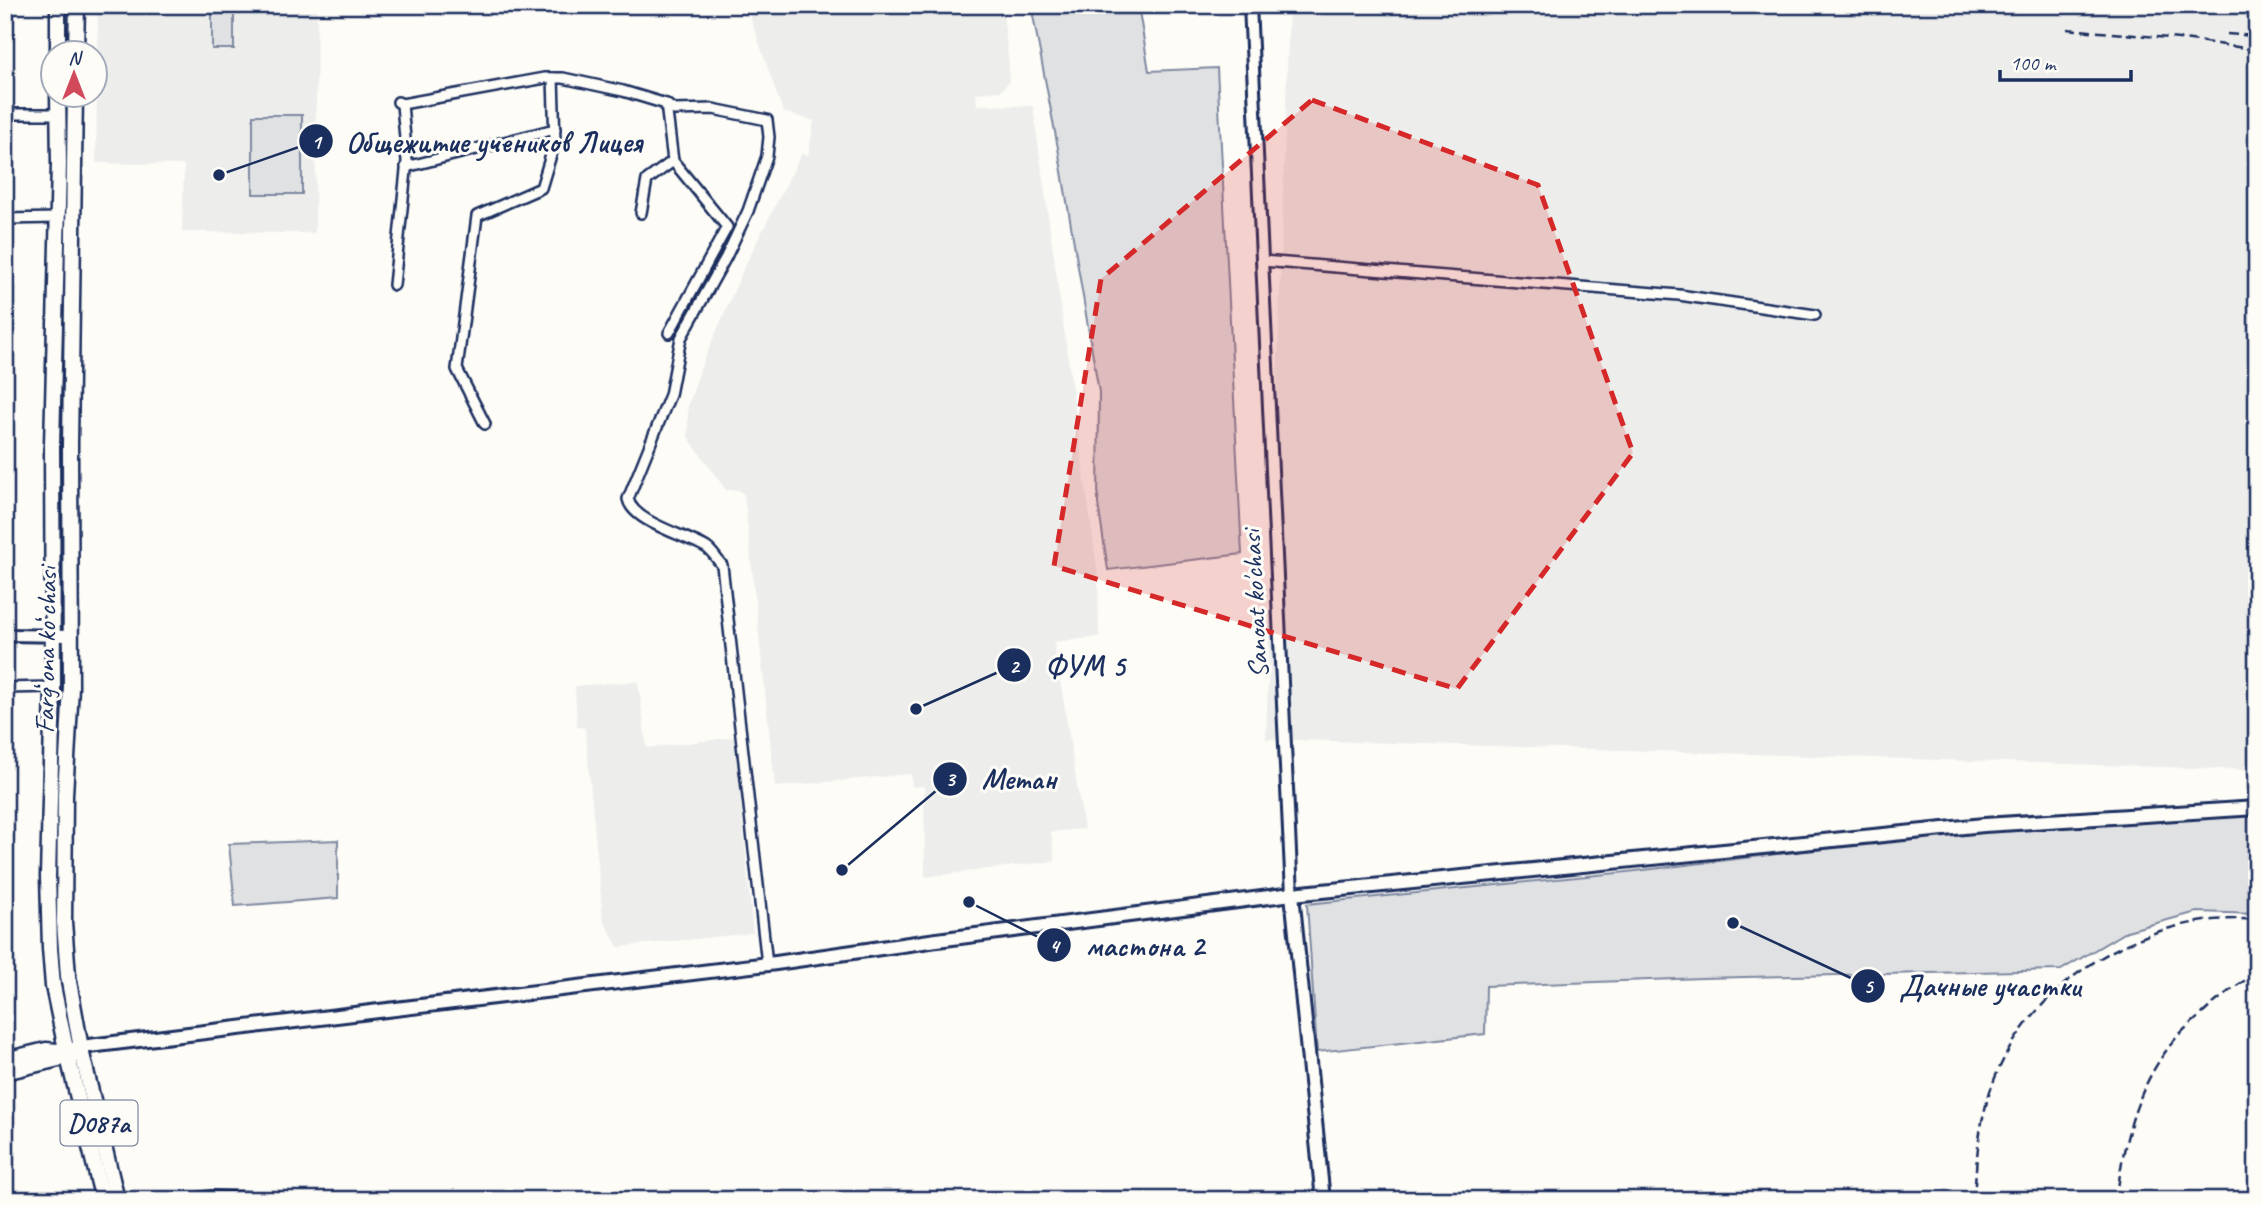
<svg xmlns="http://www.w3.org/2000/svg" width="2262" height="1205" font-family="Caveat,sans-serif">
<rect width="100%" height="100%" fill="#fdfcf7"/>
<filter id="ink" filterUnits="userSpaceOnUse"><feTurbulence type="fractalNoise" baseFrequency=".0143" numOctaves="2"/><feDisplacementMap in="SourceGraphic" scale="14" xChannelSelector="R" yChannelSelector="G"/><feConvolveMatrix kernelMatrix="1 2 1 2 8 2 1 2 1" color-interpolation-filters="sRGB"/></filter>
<g filter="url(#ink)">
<!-- built -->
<g fill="#edeeec">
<polygon points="98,5 317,5 315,233 182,232 184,165 96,163"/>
<polygon points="746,5 1002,5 1009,63 1009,82 1001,91 976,93 977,105 1033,106 1098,575 1099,637 1054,642 1084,829 1051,832 1055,861 925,877 924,786 912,787 911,774 775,787 744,494 738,490 726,490 688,437 688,406 701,367 746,263 802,153 808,156 814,121 783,112"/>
<polygon points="1289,5 2257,5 2257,770 1266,739"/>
<polygon points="638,681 647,748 735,737 753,933 618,947 603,919 585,728 577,727 575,686"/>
<polygon points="1761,1190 1927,1200 1761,1200"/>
</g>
<!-- green -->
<g fill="#e0e1e3" stroke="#7e88a0" stroke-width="2">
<polygon points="1031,5 1138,5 1149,71 1217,68 1242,554 1108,570 1098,504 1099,392 1058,148"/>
<rect x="212" y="11" width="22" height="38"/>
<rect x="253" y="115" width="49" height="79"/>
<polygon points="2257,811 2257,914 2197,912 2127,931 2061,970 1702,978 1486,986 1485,1034 1317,1052 1307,904 1627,872 2077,818"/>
<polygon points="338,840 338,898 235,906 229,844"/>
</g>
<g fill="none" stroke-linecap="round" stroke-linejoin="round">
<defs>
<g id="minor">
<path d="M398 102 402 104 545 78H563L623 91 666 104 674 110 713 109 767 120 769 137 767 156 748 211 726 257 681 338 670 395 628 499C633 523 689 536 707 548 713 552 717 560 722 565 737 698 751 831 767 964"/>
<polyline points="666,104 673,161 727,227 669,333"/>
<polyline points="5,114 58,114"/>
<polyline points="406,167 555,129"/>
<polyline points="641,213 647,180 673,161"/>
<polyline points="5,219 57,218"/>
<polyline points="1262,261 1679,295 1815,315"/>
<polyline points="394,285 407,161 402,104"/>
<polyline points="485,424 457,369 477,216 541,188 555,142 553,78"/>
<polyline points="5,688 53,687"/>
<polyline points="184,1200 211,1196 246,1197 247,1200"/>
</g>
<g id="tertiary">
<polyline points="1250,5 1292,894"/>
<polyline points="5,635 71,636"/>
</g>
<g id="secondary">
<polyline points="1292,894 1323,1200"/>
<polyline points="81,1047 776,963 937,940 1292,894 1984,825 2257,808"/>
</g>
<g id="primary">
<polyline points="58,5 58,52"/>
<polyline points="76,52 77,5"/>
<polyline points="58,94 59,164 52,445 53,687 48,876 50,948 53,986 66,1049 103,1200"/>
<polyline points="75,94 70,445 71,687 65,795 64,922 68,976 82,1054 117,1200"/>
<polyline points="5,1060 46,1050 57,1051 69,1049"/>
<polyline points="5,1072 75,1055"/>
</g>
</defs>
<!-- minor casing -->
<use href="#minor" stroke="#1b2f5e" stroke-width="14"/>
<!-- tertiary casing -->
<use href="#tertiary" stroke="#1b2f5e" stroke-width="16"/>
<!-- secondary casing -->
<use href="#secondary" stroke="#1b2f5e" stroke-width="18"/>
<!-- primary casing -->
<use href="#primary" stroke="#1b2f5e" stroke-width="19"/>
<!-- minor -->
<use href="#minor" stroke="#fdfcf7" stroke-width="9"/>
<!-- tertiary -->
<use href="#tertiary" stroke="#fdfcf7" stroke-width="10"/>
<!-- secondary -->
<use href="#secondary" stroke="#fdfcf7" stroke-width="12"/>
<!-- primary -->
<use href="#primary" stroke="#fdfcf7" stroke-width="14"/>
<!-- rail -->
<g stroke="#1b2f5e" stroke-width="2.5" stroke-dasharray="10 5" stroke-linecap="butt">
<polyline points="2067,29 2191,40 2257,50"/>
<polyline points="2227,34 2257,36"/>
<path d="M1974 1200C1976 1170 1977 1139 1985 1109 2013 992 2139 909 2257 920"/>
<path d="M2117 1200C2122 1142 2138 1082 2177 1037 2184 1029 2193 1022 2201 1015 2217 1000 2236 984 2257 974"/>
</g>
</g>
</g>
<!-- marked area -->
<path fill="#d62828" fill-opacity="0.2" stroke="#d62828" stroke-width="5" stroke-dasharray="14 9" stroke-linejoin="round" d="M1312 100 1538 185 1633 453 1457 689 1054 566 1101 279Z"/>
<g text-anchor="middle" stroke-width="6" stroke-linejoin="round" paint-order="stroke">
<!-- shield labels -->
<rect fill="#fdfcf7" stroke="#5f6c8c" stroke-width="2" x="60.5" y="1100.5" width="77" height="45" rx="5"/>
<g font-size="26" font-weight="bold" fill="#1b2f5e">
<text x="99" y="1132">D087a</text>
</g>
<!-- street labels -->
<g font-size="28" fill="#1b2f5e" stroke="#fdfcf7">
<text transform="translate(1254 604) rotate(-93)" y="10">Sanoat ko'chasi</text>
<text transform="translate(45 650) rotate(-89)" y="10">Fargʻona koʻchasi</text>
</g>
</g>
<!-- callouts -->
<path fill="none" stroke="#1b2f5e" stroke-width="2.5" d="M219 175L316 141M916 709L1014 665M842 870L950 779M969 902L1054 945M1733 923L1868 986"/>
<g fill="#1b2f5e" stroke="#fdfcf7" stroke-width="2.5">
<circle cx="219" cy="175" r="7"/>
<circle cx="916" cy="709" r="7"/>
<circle cx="842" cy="870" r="7"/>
<circle cx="969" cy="902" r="7"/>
<circle cx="1733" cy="923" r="7"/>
<circle cx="316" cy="141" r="18"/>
<circle cx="1014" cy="665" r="18"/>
<circle cx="950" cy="779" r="18"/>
<circle cx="1054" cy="945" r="18"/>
<circle cx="1868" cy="986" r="18"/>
</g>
<g font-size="21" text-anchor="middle" font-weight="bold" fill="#fff">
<text x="316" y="149">1</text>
<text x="1014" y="673">2</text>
<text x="950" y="786">3</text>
<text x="1054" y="953">4</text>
<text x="1868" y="993">5</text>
</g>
<g font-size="30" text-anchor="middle" font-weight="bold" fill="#1b2f5e" stroke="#fdfcf7" stroke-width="6" stroke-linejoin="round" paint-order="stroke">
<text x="494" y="152">Общежитие учеников Лицея</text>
<text x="1085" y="676">ФУМ 5</text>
<text x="1019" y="789">Метан</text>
<text x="1145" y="956">мастона 2</text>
<text x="1990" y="996">Дачные участки</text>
</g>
<!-- margin -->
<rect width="2262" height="1205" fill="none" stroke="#fdfcf7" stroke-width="28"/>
<rect x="14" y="14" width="2234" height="1177" fill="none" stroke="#1b2f5e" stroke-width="2.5" filter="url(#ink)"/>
<!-- north arrow -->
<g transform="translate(74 74)"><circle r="33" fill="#fdfcf7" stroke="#a3aaba" stroke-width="2"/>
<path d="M0-5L12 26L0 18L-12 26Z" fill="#d1495b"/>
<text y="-10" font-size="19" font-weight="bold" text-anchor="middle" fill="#1b2f5e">N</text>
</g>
<!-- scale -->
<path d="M2000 70v10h131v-10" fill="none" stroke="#1b2f5e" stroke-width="3.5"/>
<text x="2010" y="70" font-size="21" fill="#1b2f5e" stroke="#fdfcf7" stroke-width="5" paint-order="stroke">100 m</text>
</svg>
